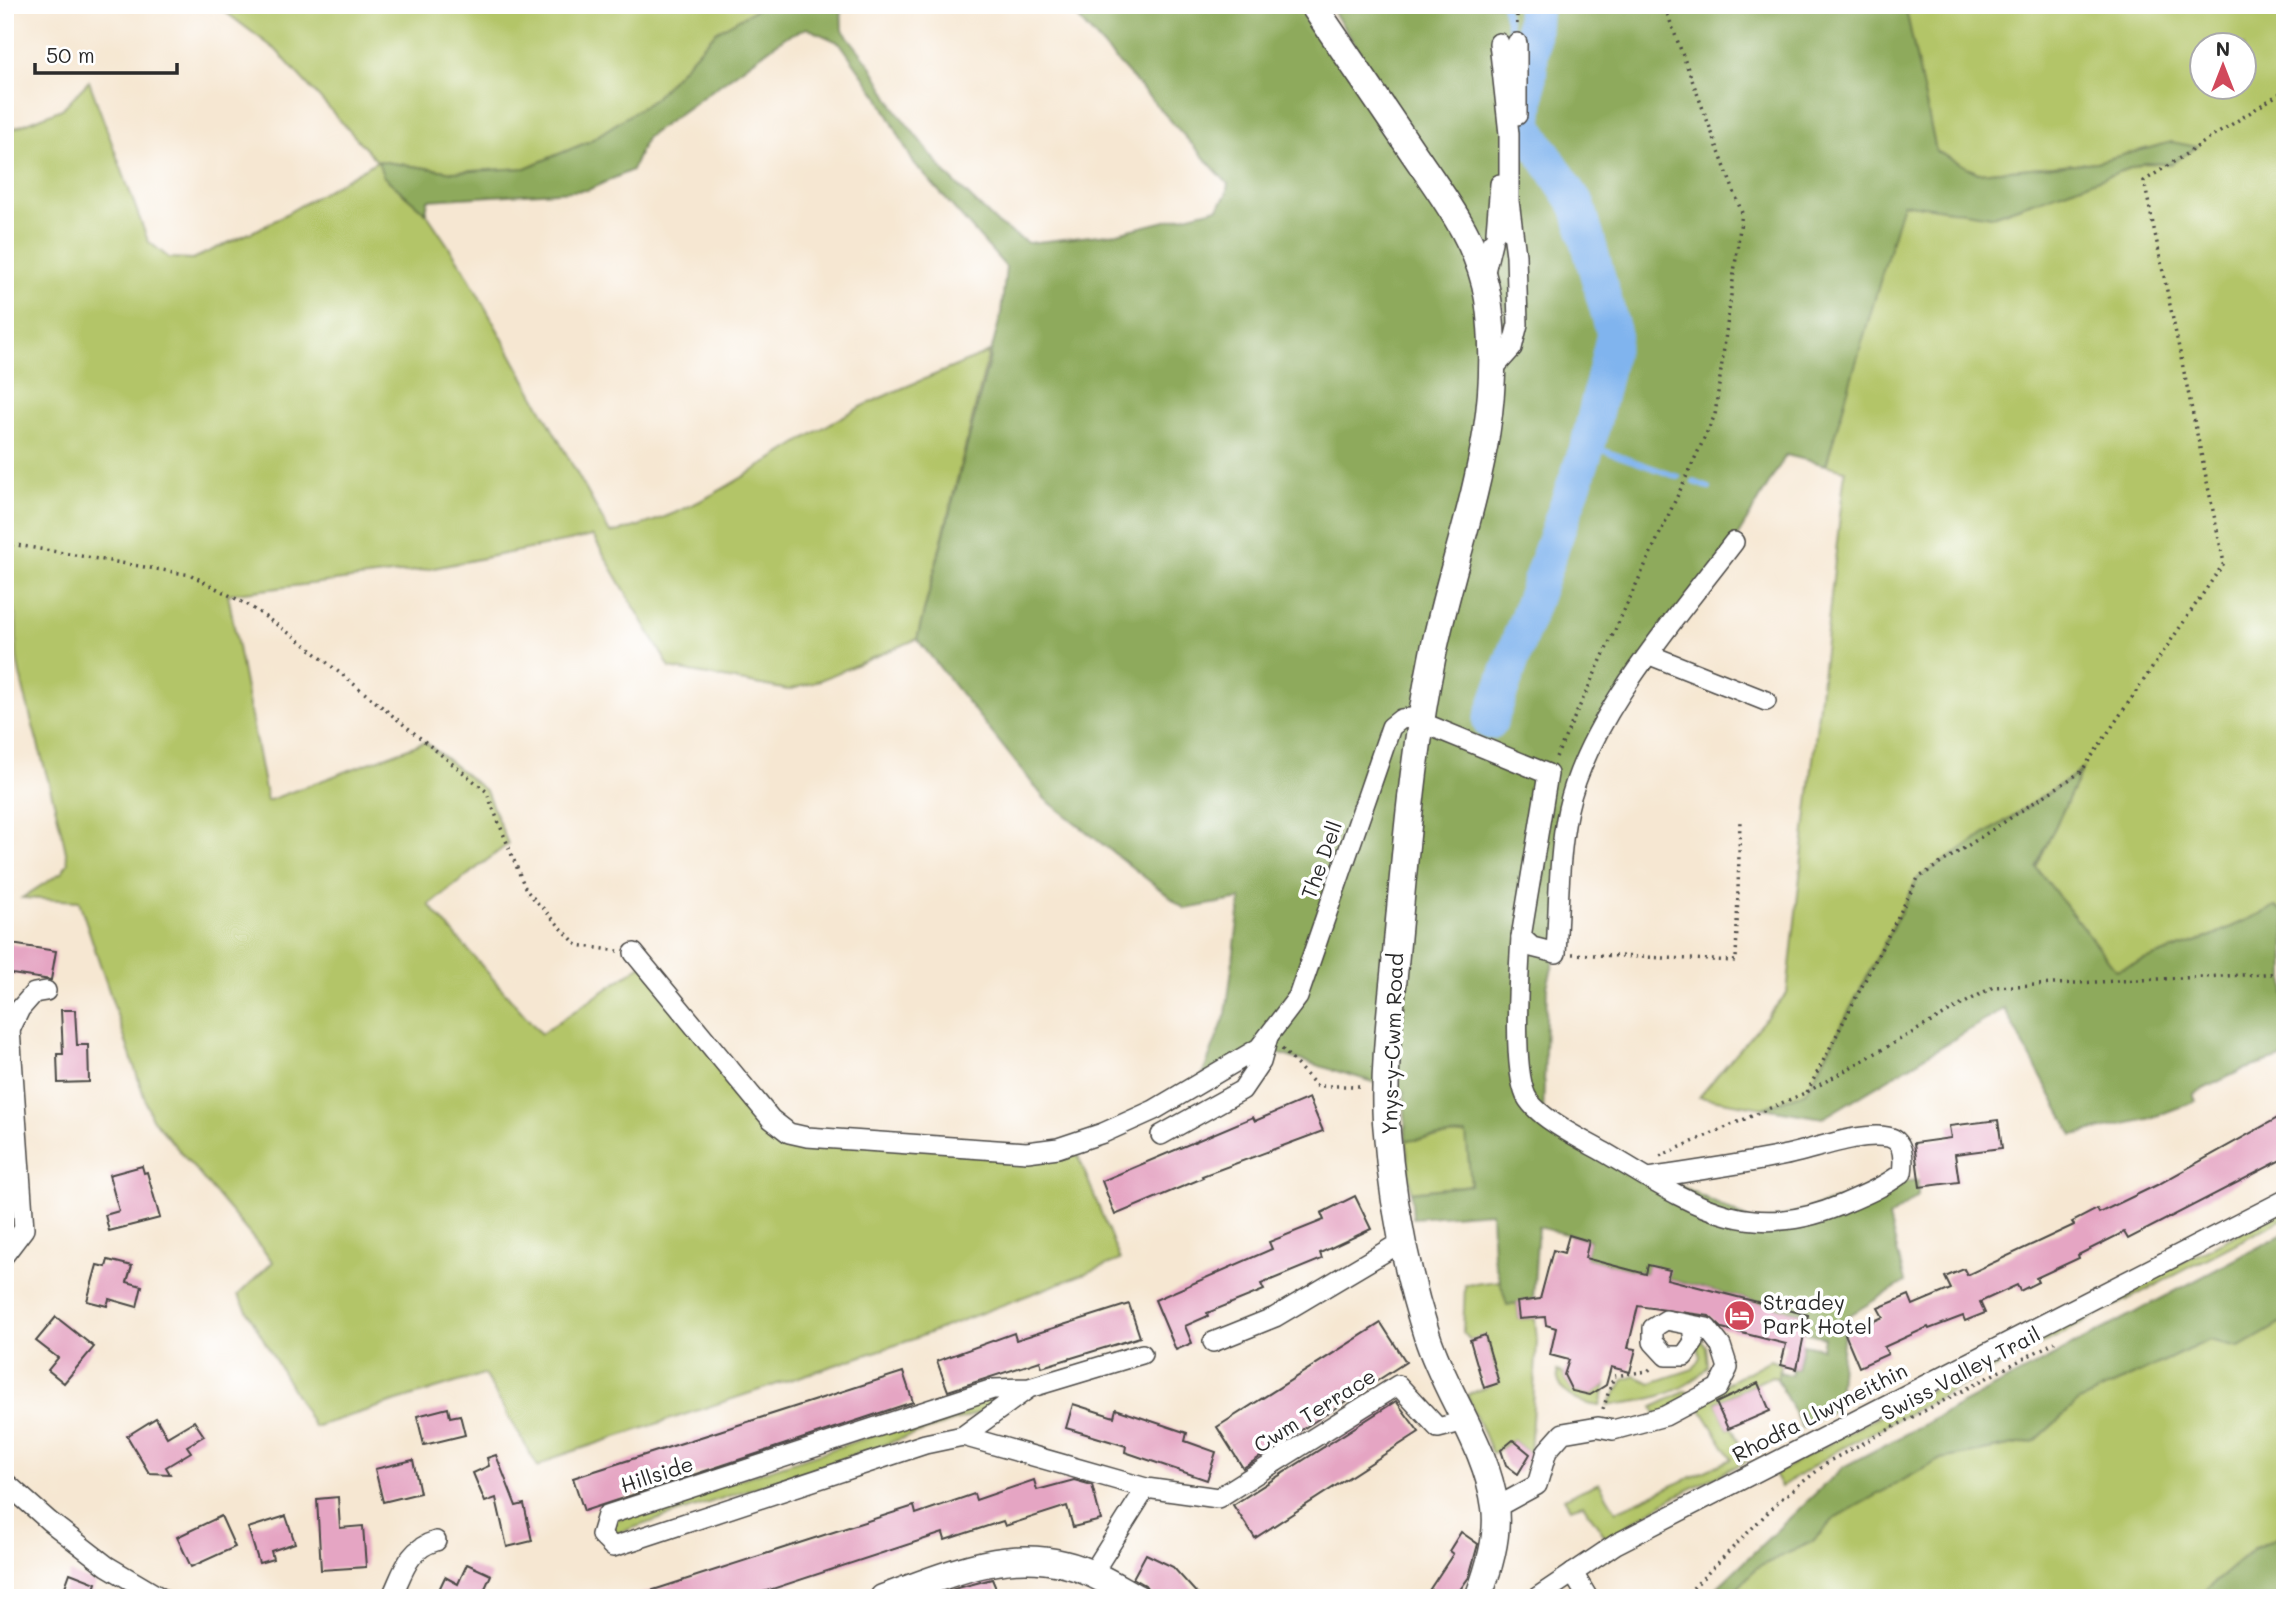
<svg xmlns="http://www.w3.org/2000/svg" width="2290" height="1603" font-family="Mali,sans-serif">
<rect width="100%" height="100%" fill="#fff"/>
<filter id="ink" filterUnits="userSpaceOnUse"><feTurbulence type="fractalNoise" baseFrequency=".0143" numOctaves="2"/><feDisplacementMap in="SourceGraphic" scale="14" xChannelSelector="R" yChannelSelector="G"/><feConvolveMatrix kernelMatrix="1 2 1 2 8 2 1 2 1" color-interpolation-filters="sRGB"/></filter>
<filter id="wash" filterUnits="userSpaceOnUse"><feTurbulence type="fractalNoise" baseFrequency=".00686" numOctaves="4" result="noise"/><feDisplacementMap in="SourceGraphic" scale="28" xChannelSelector="R" yChannelSelector="G"/><feGaussianBlur stdDeviation="1.57" result="paint"/><feColorMatrix in="noise" values="0 0 0 0 0 0 0 0 0 0 0 0 0 0 0 0 0 1.4 0 .05"/><feComposite in="paint" operator="in"/></filter>
<g filter="url(#wash)">
<rect width="100%" height="100%" fill="#f6e7d2"/>
<!-- green -->
<g fill="#b3c568" stroke="#6f784a" stroke-width="2" fill-rule="evenodd">
<path d="M216 5H764L716 32 654 99 588 142 525 168 454 172 379 161 383 176 426 213 464 269 610 533C694 518 765 460 838 419 885 393 939 374 989 352L917 639 813 683 788 690 670 668 593 536 424 570 228 594 267 801 425 742 486 791 508 844 429 905 541 1034 643 964 789 1133 1027 1152 1073 1143 1120 1260 911 1340 556 1457 538 1467 484 1374 314 1427 238 1295 273 1262 151 1117 79 901 22 898 62 872 68 863C56 795 31 731 18 664 13 638 23 615 5 592V132L62 109 89 81 148 241 169 258 193 259 265 226 377 161 276 50Z"/>
<path d="M1905 5H2285V912L2275 907 2207 938 2116 970 2036 867 2083 769 1918 879 1807 1092 1763 1108 1699 1097 1787 993 1845 470 1826 465 1878 266 1903 203 1992 216 2145 163 2171 164 2172 142 2096 162 1978 173 1936 151ZM2202 46H2244V88H2202Z"/>
<polygon points="1467,1134 1471,1185 1411,1192 1406,1141"/>
<polygon points="2285,1210 2285,1218 1840,1449 1781,1487 1774,1475 1866,1423"/>
<polygon points="1500,1281 1517,1302 1519,1319 1535,1318 1537,1341 1530,1454 1513,1440 1492,1454 1467,1395 1499,1382 1485,1336 1470,1340 1463,1332 1465,1285"/>
<polygon points="2285,1321 2285,1533 2254,1549 2196,1598 1729,1598 1756,1568 1812,1542 1835,1518 1941,1459 2035,1441 2079,1401 2209,1340 2240,1347"/>
<path d="M1696 1333 1706 1346 1708 1366C1685 1395 1643 1402 1608 1405L1624 1380 1635 1376 1651 1383 1693 1369 1700 1357Z"/>
<polygon points="1770,1360 1782,1364 1777,1379 1772,1376 1716,1402 1728,1429 1732,1427 1747,1461 1672,1498 1606,1538 1583,1504 1570,1508 1564,1498 1599,1483 1616,1511 1732,1459 1695,1400 1658,1418 1653,1407 1686,1391 1696,1400"/>
<path d="M1557 1371 1564 1374 1572 1391 1590 1395 1606 1385 1600 1406C1580 1404 1557 1395 1557 1371Z"/>
<polygon points="1001,1394 999,1403 973,1415 615,1534 611,1532 612,1521"/>
</g>
<!-- forest -->
<g fill="#8eaa5c" stroke="#5c6a44" stroke-width="2">
<polygon points="764,5 841,5 842,29 871,66 898,113 948,176 998,224 1028,243 1117,233 1218,208 1226,195 1228,184 1066,5 1313,5 1465,229 1495,364 1504,310 1495,273 1481,235 1329,5 1905,5 1936,151 1978,173 2096,162 2172,142 2197,147 2171,164 2145,163 1992,216 1903,203 1826,465 1786,455 1734,542 1641,667 1577,781 1556,953 1547,987 1543,1118 1758,1224 1893,1183 1918,1180 1918,1196 1889,1218 1905,1282 1845,1318 1837,1408 1802,1428 1777,1379 1779,1372 1791,1375 1793,1368 1797,1369 1803,1344 1822,1348 1824,1337 1804,1332 1808,1315 1667,1279 1669,1271 1648,1265 1646,1274 1585,1258 1589,1240 1538,1227 1533,1300 1507,1305 1493,1257 1491,1212 1413,1218 1411,1192 1471,1185 1466,1134 1406,1141 1404,1091 1259,1048 1199,1084 1226,1014 1241,899 1185,909 1045,799 917,639 1001,314 1006,267 913,162 879,98 840,43 807,28 787,36 646,138 632,170 588,190 428,200 426,213 383,176 378,161 454,172 525,168 588,142 654,99 716,32"/>
<polygon points="2081,772 2036,867 2116,970 2207,938 2275,907 2285,912 2285,1057 2242,1070 2193,1094 2196,1101 2148,1119 2073,1135 2004,1009 1823,1118 1763,1108 1807,1092 1918,878"/>
<polygon points="2285,1233 2285,1321 2240,1347 2209,1340 2079,1401 2035,1441 1941,1459 1835,1518 1812,1542 1756,1568 1729,1598 1706,1598 1843,1467"/>
<polygon points="2285,1533 2285,1598 2196,1598 2254,1549"/>
</g>
<g fill="none" stroke-linecap="round" stroke-linejoin="round">
<!-- stream -->
<g stroke="#80b4ee" stroke-width="6">
<polyline points="1504,5 1513,40"/>
<polyline points="1524,125 1525,126"/>
<polyline points="1588,445 1678,477"/>
<polyline points="1694,482 1709,488"/>
</g>
<!-- river -->
<polyline stroke="#80b4ee" stroke-width="35" points="1490,722 1588,445 1614,334 1578,206 1525,126 1535,5"/>
</g>
<g id="blocks">
<!-- building -->
<g fill="#e5a5c3">
<polygon points="5,943 56,951 51,980 5,973"/>
<polygon points="61,1010 75,1010 77,1045 88,1045 89,1082 58,1083 57,1054 63,1054"/>
<polygon points="1309,1098 1323,1131 1202,1176 1203,1178 1115,1215 1102,1181 1253,1117 1255,1121"/>
<polygon points="2285,1114 2285,1158 2128,1239 2124,1232 2078,1255 2079,1258 2036,1278 2038,1282 2020,1291 2017,1285 1980,1302 1985,1313 1965,1321 1963,1316 1929,1329 1928,1327 1884,1347 1888,1354 1859,1367 1845,1334 1883,1317 1878,1308 1909,1295 1913,1305 1951,1289 1945,1277 1964,1269 1967,1275 2074,1225 2072,1222 2097,1209 2099,1213 2159,1184"/>
<polygon points="1998,1120 2002,1148 1955,1154 1959,1182 1920,1187 1914,1143 1951,1138 1949,1126"/>
<polygon points="142,1166 144,1173 147,1172 160,1218 109,1231 105,1215 119,1211 109,1175"/>
<polygon points="1355,1196 1371,1229 1320,1253 1322,1259 1261,1284 1264,1290 1207,1313 1208,1316 1185,1326 1192,1343 1176,1350 1155,1300 1272,1249 1269,1242 1324,1220 1321,1213"/>
<polygon points="1569,1235 1589,1241 1585,1258 1646,1274 1648,1265 1670,1270 1667,1279 1808,1315 1797,1369 1781,1365 1786,1344 1722,1328 1709,1316 1638,1306 1628,1348 1636,1349 1630,1372 1611,1367 1606,1385 1590,1395 1572,1391 1564,1375 1569,1360 1550,1355 1556,1328 1546,1325 1545,1317 1519,1319 1517,1302 1540,1299 1553,1250 1564,1253"/>
<polygon points="108,1260 132,1266 127,1282 142,1286 137,1307 109,1299 107,1306 87,1301 97,1265 106,1267"/>
<polygon points="1129,1304 1140,1337 1042,1367 1040,1361 948,1391 937,1361 1014,1333 1016,1340"/>
<polygon points="56,1317 94,1347 64,1383 48,1370 58,1358 36,1341"/>
<polygon points="1381,1323 1406,1362 1243,1468 1217,1427"/>
<polygon points="1485,1335 1499,1383 1484,1388 1470,1340"/>
<polygon points="903,1372 913,1402 584,1511 573,1478"/>
<polygon points="1758,1383 1770,1411 1728,1429 1716,1403"/>
<polygon points="1396,1401 1419,1432 1255,1538 1233,1505"/>
<polygon points="1073,1404 1114,1417 1116,1409 1187,1433 1185,1441 1216,1452 1207,1480 1125,1452 1126,1446 1066,1428"/>
<polygon points="448,1408 450,1417 460,1415 465,1435 424,1445 417,1416"/>
<polygon points="156,1418 167,1437 194,1421 204,1436 187,1446 191,1452 166,1467 170,1474 149,1473 127,1436"/>
<polygon points="1513,1440 1530,1454 1518,1474 1506,1465 1501,1450"/>
<polygon points="496,1455 516,1506 524,1504 532,1541 507,1547 496,1498 485,1502 473,1473 489,1466 487,1458"/>
<polygon points="413,1460 420,1493 383,1502 375,1469"/>
<polygon points="1034,1480 1037,1490 1074,1480 1092,1485 1101,1520 1073,1527 1067,1506 1005,1526 1003,1521 945,1540 943,1533 745,1598 639,1598 638,1595 914,1506 916,1514 974,1494 976,1500"/>
<polygon points="338,1497 340,1528 363,1526 366,1567 321,1570 317,1499"/>
<polygon points="221,1516 235,1547 191,1567 177,1537"/>
<polygon points="286,1516 295,1543 271,1551 273,1559 259,1563 248,1528"/>
<polygon points="1461,1532 1478,1544 1469,1577 1454,1598 1424,1598 1453,1554 1449,1551"/>
<polygon points="1146,1554 1173,1567 1201,1598 1156,1598 1152,1595 1145,1585 1133,1578"/>
<polygon points="467,1564 491,1575 482,1595 488,1598 435,1598 445,1577 458,1584"/>
<polygon points="70,1573 96,1583 91,1598 61,1598"/>
<polygon points="992,1579 1000,1598 932,1598 954,1589"/>
</g>
</g>
</g>
<g filter="url(#ink)">
<use href="#blocks" fill-opacity="0" stroke="#494744" stroke-width="2"/>
<g fill="none" stroke-linecap="round" stroke-linejoin="round">
<defs>
<g id="minor">
<polyline points="1517,115 1517,43"/>
<polyline points="1496,232 1500,184"/>
<polyline points="1484,276 1492,242"/>
<polyline points="1494,368 1512,348 1518,324 1516,255 1509,201 1509,134 1499,43"/>
<polyline points="1650,655 1766,701"/>
<path d="M1521 937C1519 973 1512 1066 1526 1096 1537 1118 1583 1140 1604 1152 1686 1200 1743 1246 1841 1205 1862 1196 1884 1187 1902 1173 1904 1159 1904 1140 1888 1137 1859 1131 1811 1151 1782 1156 1738 1165 1693 1171 1648 1178"/>
<path d="M634 953 771 1119 789 1133 807 1137 1027 1152 1058 1148 1103 1133 1154 1110 1259 1048 1298 997 1391 727 1401 719 1411 718 1548 774 1521 937 1532 947 1556 953C1559 906 1558 856 1568 809 1588 717 1677 617 1734 542"/>
<polyline points="5,1025 10,1030 20,1009 34,993 46,991"/>
<polyline points="1161,1135 1242,1090 1261,1062 1268,1037"/>
<polyline points="5,1254 24,1229 10,1030"/>
<polyline points="1213,1342 1275,1317 1403,1241"/>
<polyline points="1029,1388 963,1436 925,1444 613,1547 601,1535 607,1515 993,1389 1029,1388 1142,1354"/>
<polyline points="963,1436 1146,1488 1218,1498 1398,1385 1438,1428 1465,1421"/>
<polyline points="5,1482 49,1521 107,1566 161,1598"/>
<polyline points="1495,1508 1537,1485 1547,1451 1563,1433 1598,1427 1613,1430 1665,1416 1718,1388 1728,1368 1721,1346 1707,1328 1666,1320 1653,1328 1653,1342 1666,1356 1684,1356 1694,1342 1692,1326"/>
<polyline points="1573,1573 1588,1598"/>
<polyline points="1092,1574 1146,1488"/>
<path d="M391 1598C403 1574 407 1549 436 1541"/>
<polyline points="1536,1598 1616,1544 2285,1200"/>
</g>
<g id="major">
<path d="M1313 5C1345 52 1376 98 1408 145 1440 193 1479 240 1488 299 1507 431 1459 529 1433 654 1413 752 1405 854 1396 954 1391 1009 1383 1066 1386 1122 1391 1194 1405 1267 1427 1336 1445 1393 1487 1446 1495 1507 1499 1537 1488 1571 1478 1598"/>
<path d="M883 1598C941 1577 1001 1548 1064 1564 1090 1570 1113 1585 1137 1598"/>
</g>
</defs>
<!-- minor casing -->
<use href="#minor" stroke="#494744" stroke-width="22"/>
<!-- major casing -->
<use href="#major" stroke="#494744" stroke-width="29"/>
<!-- path -->
<g stroke="#494744" stroke-width="3.5" stroke-dasharray="2 5" stroke-linecap="butt">
<polyline points="1517,24 1517,5"/>
<polyline points="5,543 191,575 248,605 299,640 486,791 526,890 577,945 618,951"/>
<polyline points="1556,757 1715,415 1742,213 1664,5"/>
<polyline points="1572,954 1736,961 1740,819"/>
<polyline points="1282,1049 1317,1086 1364,1086"/>
<polyline points="1807,1092 1918,878 2081,772 2224,563 2144,181 2285,90"/>
<polyline points="1660,1156 1807,1092 1993,987 2285,973"/>
<polyline points="1603,1409 1614,1376 1648,1371 1653,1366"/>
<polyline points="1683,1598 1781,1499 1831,1460 2055,1342"/>
</g>
<!-- minor -->
<use href="#minor" stroke="#fff" stroke-width="19"/>
<!-- major -->
<use href="#major" stroke="#fff" stroke-width="26"/>
</g>
</g>
<!-- icons -->
<defs>
<symbol id="hotel-disc" viewBox="-11 -11 22 22"><circle r="9.5" fill="#d1495b" stroke="#fff"/><path d="M-6-4.5h1.5V1H6V5H4.5V3h-9V5H-6ZM-4 0a1.8 1.8 0 1 1 3.6 0ZM.5 0V-2.5h3Q6-2.5 6 0Z" fill="#fff"/></symbol>
</defs>
<g fill-rule="evenodd">
<use href="#hotel-disc" x="1722" y="1298" width="35" height="35"/>
</g>
<g text-anchor="middle" stroke-width="7" stroke-linejoin="round" paint-order="stroke">
<!-- street labels -->
<g font-size="21" fill="#2b2b2b" stroke="#fff">
<text transform="translate(1322 860) rotate(-70)" y="7">The Dell</text>
<text transform="translate(1393 1044) rotate(-88)" y="7">Ynys-y-Cwm Road</text>
<text transform="translate(1961 1374) rotate(-28)" y="7">Swiss Valley Trail</text>
<text transform="translate(1315 1411) rotate(-32)" y="7">Cwm Terrace</text>
<text transform="translate(1820 1413) rotate(-27)" y="7">Rhodfa Llwyneithin</text>
<text transform="translate(657 1475) rotate(-18)" y="7">Hillside</text>
</g>
<!-- poi labels -->
<g font-size="21" fill="#2b2b2b" stroke="#fff" text-anchor="start">
<text x="1763" y="1310">Stradey<tspan x="1763" dy="24">Park Hotel</tspan></text>
</g>
</g>
<!-- margin -->
<rect width="2290" height="1603" fill="none" stroke="#fff" stroke-width="28"/>
<!-- north arrow -->
<g transform="translate(2223 66)"><circle r="33" fill="#ffffff" stroke="#aaaaaa" stroke-width="2"/>
<path d="M0-5L12 26L0 18L-12 26Z" fill="#d1495b"/>
<text y="-10" font-size="19" font-weight="bold" text-anchor="middle" fill="#2b2b2b">N</text>
</g>
<!-- scale -->
<path d="M35 63v10h142v-10" fill="none" stroke="#2b2b2b" stroke-width="3.5"/>
<text x="46" y="63" font-size="21" fill="#2b2b2b" stroke="#ffffff" stroke-width="5" paint-order="stroke">50 m</text>
</svg>
